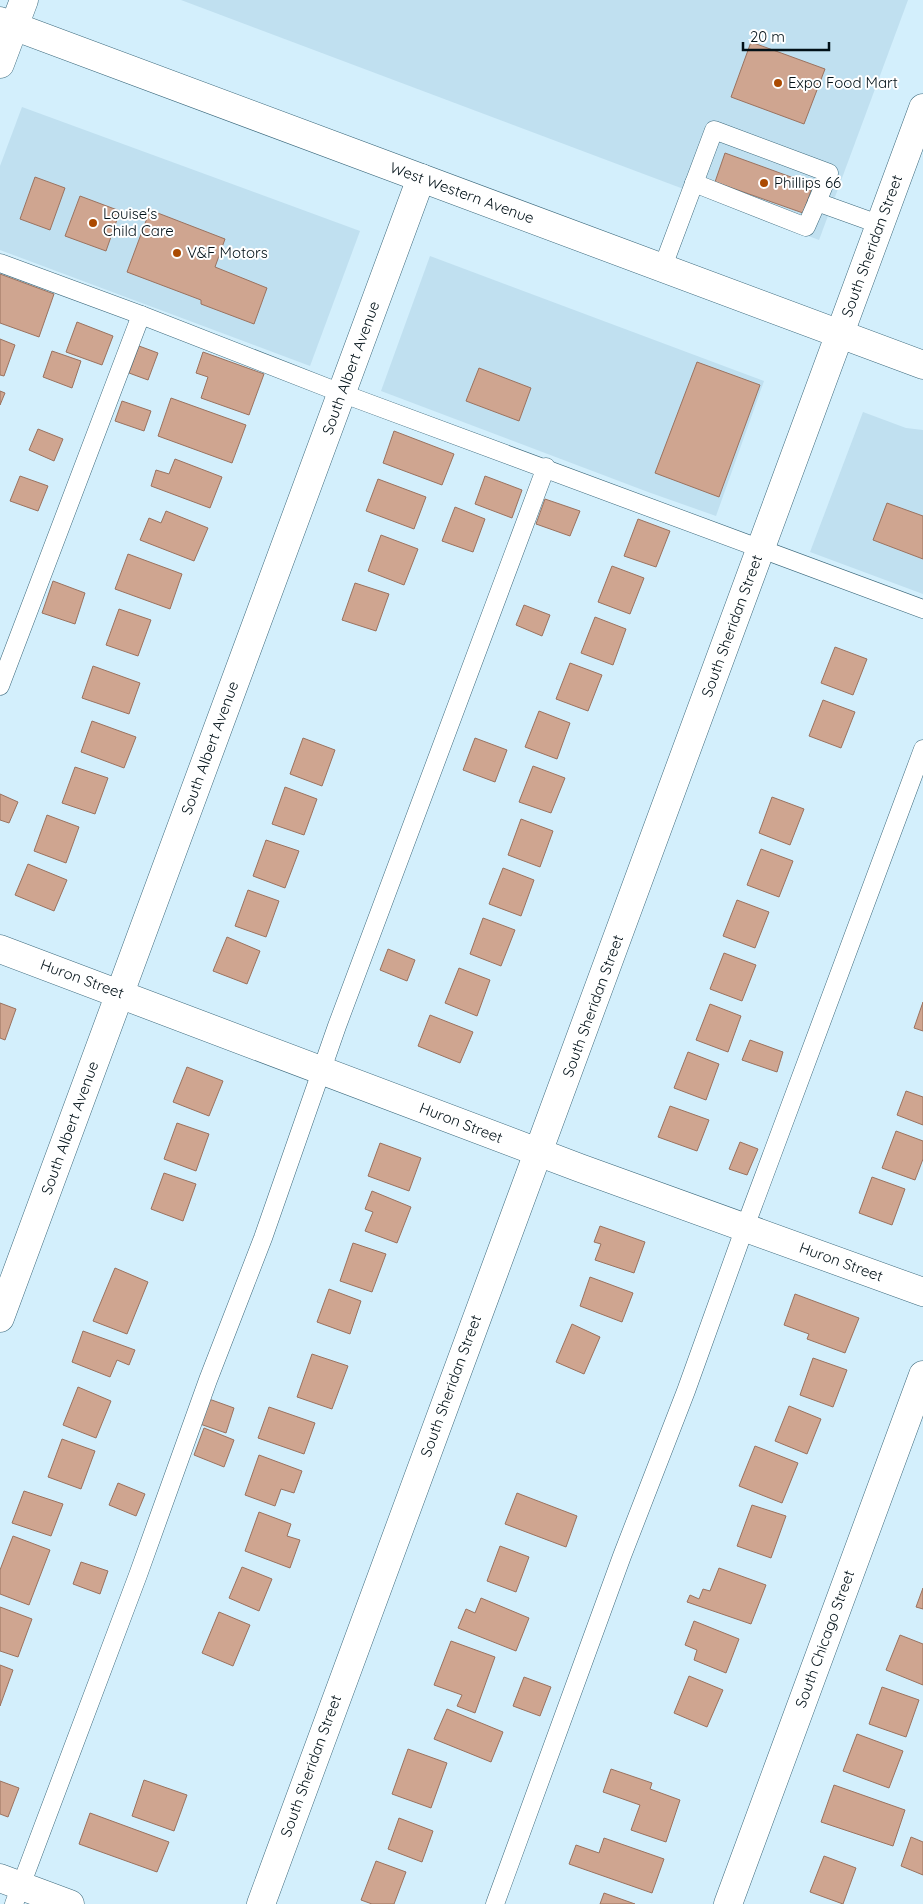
<svg xmlns="http://www.w3.org/2000/svg" width="923" height="1904" font-family="Quicksand,sans-serif">
<rect width="100%" height="100%" fill="#d3effc"/>
<!-- built -->
<g fill="#c0e0f0">
<polygon points="181,0 908,0 819,240"/>
<polygon points="22,107 360,231 310,366 0,250 0,166"/>
<polygon points="430,256 764,381 716,516 648,492 381,391"/>
<polygon points="863,412 906,428 923,430 923,594 810,552"/>
</g>
<!-- building -->
<g fill="#cfa590" stroke="#9a725f">
<polygon points="751,42 825,69 804,124 731,97"/>
<polygon points="725,153 813,185 803,213 715,182"/>
<polygon points="35,177 65,188 50,230 20,219"/>
<polygon points="80,196 120,211 106,251 65,236"/>
<polygon points="150,210 225,239 215,267 267,288 254,324 201,304 201,300 127,272"/>
<polygon points="0,274 54,294 39,337 0,323"/>
<polygon points="77,322 113,336 102,365 66,352"/>
<polygon points="0,339 15,345 4,376 0,375"/>
<polygon points="139,346 158,353 148,380 129,373"/>
<polygon points="52,351 81,361 72,388 43,377"/>
<polygon points="203,352 264,374 249,415 201,398 208,377 196,373"/>
<polygon points="697,362 760,385 719,497 655,473"/>
<polygon points="479,368 531,388 519,421 466,401"/>
<polygon points="0,391 5,393 0,405"/>
<polygon points="171,398 246,425 232,463 158,436"/>
<polygon points="122,401 151,411 144,431 115,421"/>
<polygon points="38,429 63,439 54,461 29,450"/>
<polygon points="394,431 454,454 442,485 383,463"/>
<polygon points="175,459 222,477 210,508 151,486 156,470 169,474"/>
<polygon points="20,476 48,486 38,511 10,501"/>
<polygon points="485,476 522,490 512,518 475,504"/>
<polygon points="378,479 426,497 414,529 366,511"/>
<polygon points="545,499 580,511 570,536 536,524"/>
<polygon points="887,503 923,516 923,559 873,540"/>
<polygon points="455,507 485,519 473,552 442,541"/>
<polygon points="166,511 208,528 194,561 140,540 149,518 161,523"/>
<polygon points="638,519 670,531 656,567 624,556"/>
<polygon points="381,535 418,549 404,585 368,571"/>
<polygon points="128,554 182,574 170,609 115,589"/>
<polygon points="612,566 644,578 630,614 598,602"/>
<polygon points="53,581 85,593 75,624 42,613"/>
<polygon points="355,583 389,594 376,631 342,620"/>
<polygon points="524,605 550,615 542,636 516,625"/>
<polygon points="119,609 151,620 138,656 106,645"/>
<polygon points="595,617 626,629 613,665 581,653"/>
<polygon points="835,647 867,659 853,695 821,683"/>
<polygon points="570,663 602,675 588,711 556,699"/>
<polygon points="93,666 140,683 129,714 82,698"/>
<polygon points="823,700 855,712 841,748 809,736"/>
<polygon points="539,711 570,723 557,759 525,747"/>
<polygon points="92,721 136,737 124,768 81,752"/>
<polygon points="303,738 335,750 322,786 290,774"/>
<polygon points="475,738 507,750 495,782 463,770"/>
<polygon points="533,766 565,778 551,813 519,802"/>
<polygon points="75,767 108,778 95,814 62,803"/>
<polygon points="285,787 317,799 304,835 272,824"/>
<polygon points="0,794 18,802 9,823 0,820"/>
<polygon points="772,797 804,809 790,845 759,833"/>
<polygon points="47,815 79,827 66,863 34,851"/>
<polygon points="521,819 553,831 540,867 508,855"/>
<polygon points="266,840 299,851 285,888 253,876"/>
<polygon points="761,849 793,861 779,897 747,885"/>
<polygon points="28,864 67,880 54,911 15,895"/>
<polygon points="503,868 534,880 521,916 489,904"/>
<polygon points="248,890 279,901 266,937 235,926"/>
<polygon points="737,900 769,912 755,948 723,936"/>
<polygon points="483,918 515,930 501,966 470,954"/>
<polygon points="227,937 260,951 247,984 213,971"/>
<polygon points="388,949 415,960 407,981 380,970"/>
<polygon points="724,953 756,965 742,1001 710,989"/>
<polygon points="459,968 490,980 477,1016 445,1003"/>
<polygon points="923,1002 923,1031 914,1028"/>
<polygon points="0,1003 16,1009 5,1040 0,1038"/>
<polygon points="710,1004 741,1016 728,1052 696,1040"/>
<polygon points="430,1015 473,1032 460,1063 418,1046"/>
<polygon points="750,1040 783,1052 777,1072 742,1060"/>
<polygon points="688,1052 719,1064 706,1100 674,1088"/>
<polygon points="187,1067 223,1081 209,1116 173,1102"/>
<polygon points="906,1091 923,1097 923,1125 897,1115"/>
<polygon points="670,1106 709,1120 697,1151 658,1137"/>
<polygon points="177,1123 209,1134 196,1171 164,1159"/>
<polygon points="896,1131 923,1141 923,1159 915,1180 882,1168"/>
<polygon points="740,1142 758,1149 747,1175 729,1169"/>
<polygon points="380,1143 421,1158 409,1191 368,1176"/>
<polygon points="164,1173 196,1184 183,1221 151,1209"/>
<polygon points="872,1177 905,1189 892,1225 859,1213"/>
<polygon points="372,1191 411,1207 397,1243 365,1231 373,1212 365,1209"/>
<polygon points="600,1226 645,1242 634,1273 595,1260 601,1244 594,1242"/>
<polygon points="353,1243 386,1254 372,1292 340,1281"/>
<polygon points="115,1268 148,1282 127,1334 93,1321"/>
<polygon points="590,1277 633,1293 622,1322 580,1306"/>
<polygon points="329,1289 361,1301 350,1334 317,1322"/>
<polygon points="795,1294 859,1318 845,1353 807,1339 809,1334 784,1325"/>
<polygon points="572,1324 600,1337 584,1374 556,1362"/>
<polygon points="83,1331 135,1350 129,1365 117,1360 110,1377 72,1362"/>
<polygon points="312,1354 348,1366 332,1409 297,1397"/>
<polygon points="813,1358 847,1370 833,1407 800,1395"/>
<polygon points="78,1387 111,1401 96,1438 63,1425"/>
<polygon points="209,1399 234,1408 226,1433 200,1424"/>
<polygon points="789,1406 821,1419 807,1454 775,1441"/>
<polygon points="269,1407 315,1423 304,1454 258,1438"/>
<polygon points="204,1428 234,1440 224,1467 194,1455"/>
<polygon points="62,1439 95,1451 81,1489 48,1477"/>
<polygon points="755,1446 798,1463 782,1503 739,1486"/>
<polygon points="259,1455 302,1471 294,1493 281,1489 275,1506 245,1495"/>
<polygon points="118,1483 145,1494 136,1516 109,1505"/>
<polygon points="24,1491 63,1504 51,1536 12,1523"/>
<polygon points="517,1493 577,1516 566,1547 505,1524"/>
<polygon points="752,1505 786,1516 771,1558 737,1546"/>
<polygon points="259,1512 291,1524 287,1536 300,1540 290,1568 245,1551"/>
<polygon points="13,1536 50,1550 29,1605 0,1594 0,1570"/>
<polygon points="500,1546 529,1557 516,1592 487,1581"/>
<polygon points="81,1562 108,1571 100,1594 73,1584"/>
<polygon points="242,1567 272,1579 259,1611 229,1598"/>
<polygon points="719,1568 766,1585 751,1624 687,1602 690,1595 699,1599 703,1589 710,1591"/>
<polygon points="923,1588 923,1609 916,1607"/>
<polygon points="481,1598 529,1618 516,1651 458,1628 466,1609 475,1613"/>
<polygon points="0,1607 32,1619 18,1657 0,1651"/>
<polygon points="219,1612 250,1625 233,1666 202,1653"/>
<polygon points="694,1621 739,1639 726,1673 694,1660 697,1650 685,1645"/>
<polygon points="900,1635 923,1644 923,1685 886,1670"/>
<polygon points="451,1641 495,1657 475,1713 457,1706 462,1695 434,1685"/>
<polygon points="0,1665 13,1670 0,1706"/>
<polygon points="689,1676 723,1690 707,1727 674,1713"/>
<polygon points="524,1677 551,1687 540,1716 513,1706"/>
<polygon points="882,1687 919,1700 906,1737 869,1724"/>
<polygon points="447,1709 503,1732 491,1762 434,1739"/>
<polygon points="857,1734 903,1751 889,1788 843,1771"/>
<polygon points="408,1749 447,1763 431,1808 392,1794"/>
<polygon points="611,1769 652,1783 650,1789 680,1800 666,1842 631,1830 640,1805 603,1792"/>
<polygon points="144,1780 187,1795 174,1831 132,1816"/>
<polygon points="0,1781 19,1788 8,1817 0,1814"/>
<polygon points="834,1785 905,1810 893,1846 821,1822"/>
<polygon points="90,1813 169,1842 157,1872 79,1844"/>
<polygon points="399,1818 433,1831 422,1862 388,1849"/>
<polygon points="911,1837 923,1842 923,1875 901,1866"/>
<polygon points="604,1838 664,1859 652,1893 569,1864 576,1845 599,1853"/>
<polygon points="824,1856 856,1868 843,1904 810,1892"/>
<polygon points="376,1861 406,1872 394,1904 372,1904 361,1900"/>
<polygon points="604,1893 635,1904 600,1904"/>
</g>
<g fill="none" stroke-linecap="round" stroke-linejoin="round">
<defs>
<g id="service">
<polyline points="694,183 806,227 817,202"/>
<polyline points="0,263 141,315 341,393 923,609"/>
<polyline points="662,269 714,130 829,173 817,202 881,225"/>
<polyline points="0,686 141,315"/>
<polyline points="14,1904 138,1575 208,1380 263,1238 337,1026 546,467"/>
<polyline points="495,1904 622,1556 686,1391 745,1227 923,749"/>
</g>
<g id="minor">
<polyline points="0,64 24,0"/>
<polyline points="0,949 580,1168 923,1292"/>
<polyline points="0,1318 421,178"/>
<polyline points="728,1904 923,1375"/>
</g>
<g id="tertiary">
<polyline points="0,1878 70,1904"/>
<polyline points="261,1904 923,108"/>
</g>
<polyline id="primary" points="0,21 923,365"/>
</defs>
<!-- service casing -->
<use href="#service" stroke="#3c697c" stroke-width="19"/>
<!-- minor casing -->
<use href="#minor" stroke="#3c697c" stroke-width="29"/>
<!-- tertiary casing -->
<use href="#tertiary" stroke="#3c697c" stroke-width="29"/>
<!-- primary casing -->
<use href="#primary" stroke="#3c697c" stroke-width="29"/>
<!-- service -->
<use href="#service" stroke="#fff" stroke-width="18"/>
<!-- minor -->
<use href="#minor" stroke="#fff" stroke-width="28"/>
<!-- tertiary -->
<use href="#tertiary" stroke="#fff" stroke-width="28"/>
<!-- primary -->
<use href="#primary" stroke="#fff" stroke-width="28"/>
</g>
<!-- markers -->
<g fill="#ab4a01" stroke="#fff" stroke-width="2">
<circle cx="778" cy="83" r="5"/>
<circle cx="764" cy="183" r="5"/>
<circle cx="93" cy="223" r="5"/>
<circle cx="177" cy="253" r="5"/>
</g>
<g text-anchor="middle" stroke-width="4" stroke-linejoin="round" paint-order="stroke">
<!-- poi labels -->
<g font-size="15" fill="#011017" stroke="#fff" text-anchor="start">
<text x="788" y="88">Expo Food Mart</text>
<text x="774" y="188">Phillips 66</text>
<text x="103" y="219">Louise's<tspan x="103" dy="17">Child Care</tspan></text>
<text x="187" y="258">V&amp;F Motors</text>
</g>
<!-- street labels -->
<g font-size="15" fill="#011017" stroke="#fff">
<text transform="translate(462 193) rotate(20)" y="5">West Western Avenue</text>
<text transform="translate(872 246) rotate(-70)" y="5">South Sheridan Street</text>
<text transform="translate(351 368) rotate(-70)" y="5">South Albert Avenue</text>
<text transform="translate(732 626) rotate(-70)" y="5">South Sheridan Street</text>
<text transform="translate(210 748) rotate(-70)" y="5">South Albert Avenue</text>
<text transform="translate(82 979) rotate(20)" y="5">Huron Street</text>
<text transform="translate(593 1006) rotate(-70)" y="5">South Sheridan Street</text>
<text transform="translate(461 1123) rotate(21)" y="5">Huron Street</text>
<text transform="translate(70 1128) rotate(-70)" y="5">South Albert Avenue</text>
<text transform="translate(841 1262) rotate(20)" y="5">Huron Street</text>
<text transform="translate(451 1386) rotate(-70)" y="5">South Sheridan Street</text>
<text transform="translate(825 1639) rotate(-70)" y="5">South Chicago Street</text>
<text transform="translate(311 1766) rotate(-70)" y="5">South Sheridan Street</text>
</g>
</g>
<!-- scale -->
<path d="M743 42v8h86v-8" fill="none" stroke="#011017" stroke-width="2.5"/>
<text x="750" y="42" font-size="15" fill="#011017" stroke="#ffffff" stroke-width="4" paint-order="stroke">20 m</text>
</svg>
